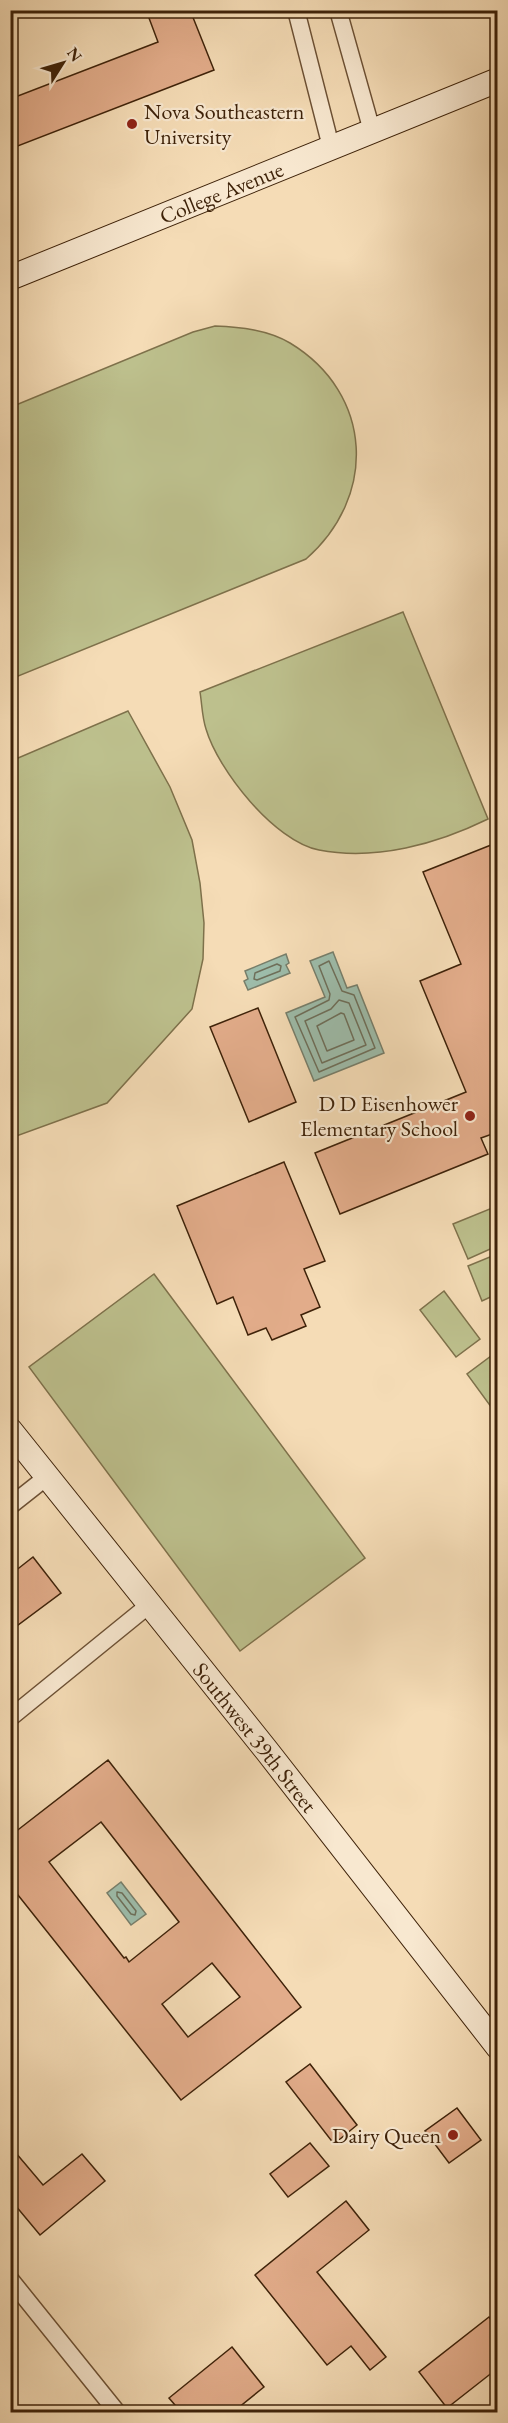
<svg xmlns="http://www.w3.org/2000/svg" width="508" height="2423" font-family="'EB Garamond',serif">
<rect width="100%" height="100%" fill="#f5dcb6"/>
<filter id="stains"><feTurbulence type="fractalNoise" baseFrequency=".00333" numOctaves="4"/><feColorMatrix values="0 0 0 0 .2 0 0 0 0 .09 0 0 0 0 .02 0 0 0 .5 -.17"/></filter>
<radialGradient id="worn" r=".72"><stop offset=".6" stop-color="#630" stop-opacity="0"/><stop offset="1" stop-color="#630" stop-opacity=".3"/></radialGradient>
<!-- green -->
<g fill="#bdc08d" stroke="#7e714b" stroke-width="1.5">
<path d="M215 326C241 327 268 330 290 343 374 394 377 497 306 559L11 679V407L193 332Z"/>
<path d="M403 612 488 819C437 844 376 861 319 850 274 841 218 770 206 729 202 717 202 704 200 692Z"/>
<polygon points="128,711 170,787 192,840 200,883 204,923 203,959 192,1009 107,1103 11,1138 11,761"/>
<polygon points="497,1206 497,1246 468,1259 453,1224"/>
<polygon points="497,1254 497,1294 482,1301 468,1266"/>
<polygon points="154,1274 365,1558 240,1651 29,1367"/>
<polygon points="444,1291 480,1339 456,1357 420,1310"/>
<polygon points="491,1356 497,1364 497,1415 467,1374"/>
</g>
<!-- water -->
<g fill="#9dbcaa" stroke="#777e6a" stroke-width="1.5">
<polygon points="333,952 347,988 357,985 384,1053 314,1081 286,1013 325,997 310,961"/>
<polygon points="286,954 289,963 286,965 290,973 248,990 244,981 248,979 245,971"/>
<polygon points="121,1882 146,1914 131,1925 107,1893"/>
</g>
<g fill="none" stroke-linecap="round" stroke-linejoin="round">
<!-- shore -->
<g stroke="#6e6f5a" stroke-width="1.5">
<polygon points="329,961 342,991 354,995 375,1048 319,1072 295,1017 329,1000 330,994 319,966"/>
<polygon points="277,964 281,966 280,971 257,980 254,979 255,973"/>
<polygon points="339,1000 349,1003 366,1045 322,1063 305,1021 331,1009"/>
<polygon points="341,1013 344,1014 354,1040 327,1051 317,1026"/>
<polygon points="117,1892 122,1893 136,1911 135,1915 131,1914 117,1896"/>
</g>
</g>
<!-- building -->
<g fill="#e2ac8a" stroke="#3e2209" stroke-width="1.5" fill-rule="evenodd">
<polygon points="146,10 190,10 214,70 10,149 10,99 158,42"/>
<polygon points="491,845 498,861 498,1132 481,1138 488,1154 340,1214 315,1153 466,1092 420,981 461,964 423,872"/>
<polygon points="258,1008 296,1102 249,1122 210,1027"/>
<polygon points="284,1162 325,1261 304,1269 320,1307 301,1315 306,1326 272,1340 266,1328 248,1335 233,1297 217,1304 177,1206"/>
<polygon points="33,1557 61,1593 10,1631 10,1575"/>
<path d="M108 1760 301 2007 181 2100 10 1885V1836ZM101 1822 179 1922 129 1962 126 1957 124 1958 49 1862ZM212 1963 240 1997 188 2037 162 2004Z"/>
<polygon points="310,2064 357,2125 334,2144 286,2082"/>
<polygon points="457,2108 481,2140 449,2163 425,2131"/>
<polygon points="310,2143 329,2166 288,2197 270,2174"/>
<polygon points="10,2146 43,2185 82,2154 105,2181 40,2235 10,2199"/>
<polygon points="346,2201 369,2230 317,2272 386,2357 370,2370 351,2346 327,2365 255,2275"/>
<polygon points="489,2317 498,2328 498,2368 447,2408 419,2372"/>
<polygon points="232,2347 264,2387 233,2412 181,2412 169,2398"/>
</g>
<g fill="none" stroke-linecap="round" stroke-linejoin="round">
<defs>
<g id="street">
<polyline points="296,10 331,147"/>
<polyline points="338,10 372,131"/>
<polyline points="10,1506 48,1476"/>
<polyline points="10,1718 149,1605"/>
<polyline points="10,2279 117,2412"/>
</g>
<g id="secondary">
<path id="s1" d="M10 278 498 80"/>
<path id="s2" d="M10 1430 267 1751 498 2047"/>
</g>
</defs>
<!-- street casing -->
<use href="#street" stroke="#6c5034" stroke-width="19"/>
<!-- secondary casing -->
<use href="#secondary" stroke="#3e2209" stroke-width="26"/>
<!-- street -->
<use href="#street" stroke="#f8e8d0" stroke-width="16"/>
<!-- secondary -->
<use href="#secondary" stroke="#f8e8d0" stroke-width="24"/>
</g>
<!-- markers -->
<g fill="#8f2418" stroke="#f8e8d0" stroke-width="2">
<circle cx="132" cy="124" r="6"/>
<circle cx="470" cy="1116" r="6"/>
<circle cx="453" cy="2135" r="6"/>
</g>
<g text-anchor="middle" stroke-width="4.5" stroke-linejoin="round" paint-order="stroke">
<!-- poi labels -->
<g font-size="22" fill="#3e2209" stroke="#f8e8d0" text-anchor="end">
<text x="144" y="119" text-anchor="start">Nova Southeastern<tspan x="144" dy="25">University</tspan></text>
<text x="458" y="1111">D D Eisenhower<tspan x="458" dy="25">Elementary School</tspan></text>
<text x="441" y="2143">Dairy Queen</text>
</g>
<!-- street labels -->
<g font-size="22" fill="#3e2209" stroke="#f8e8d0">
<text dy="8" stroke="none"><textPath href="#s1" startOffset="228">College Avenue</textPath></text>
<text dy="8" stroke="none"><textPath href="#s2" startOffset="393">Southwest 39th Street</textPath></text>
</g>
</g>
<!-- margin -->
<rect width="508" height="2423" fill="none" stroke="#f5dcb6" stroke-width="36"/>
<rect x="12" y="12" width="484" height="2399" fill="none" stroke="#3e2209" stroke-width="3"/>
<rect x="18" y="18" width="472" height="2387" fill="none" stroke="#3e2209" stroke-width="1.5"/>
<!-- north arrow -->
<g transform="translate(63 63) rotate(53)" stroke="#f8e8d0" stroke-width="4.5" paint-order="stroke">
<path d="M0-4.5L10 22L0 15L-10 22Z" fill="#3e2209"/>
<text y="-9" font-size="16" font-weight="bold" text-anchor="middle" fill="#3e2209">N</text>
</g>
<rect width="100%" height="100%" filter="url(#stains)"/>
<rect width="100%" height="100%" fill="url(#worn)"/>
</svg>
